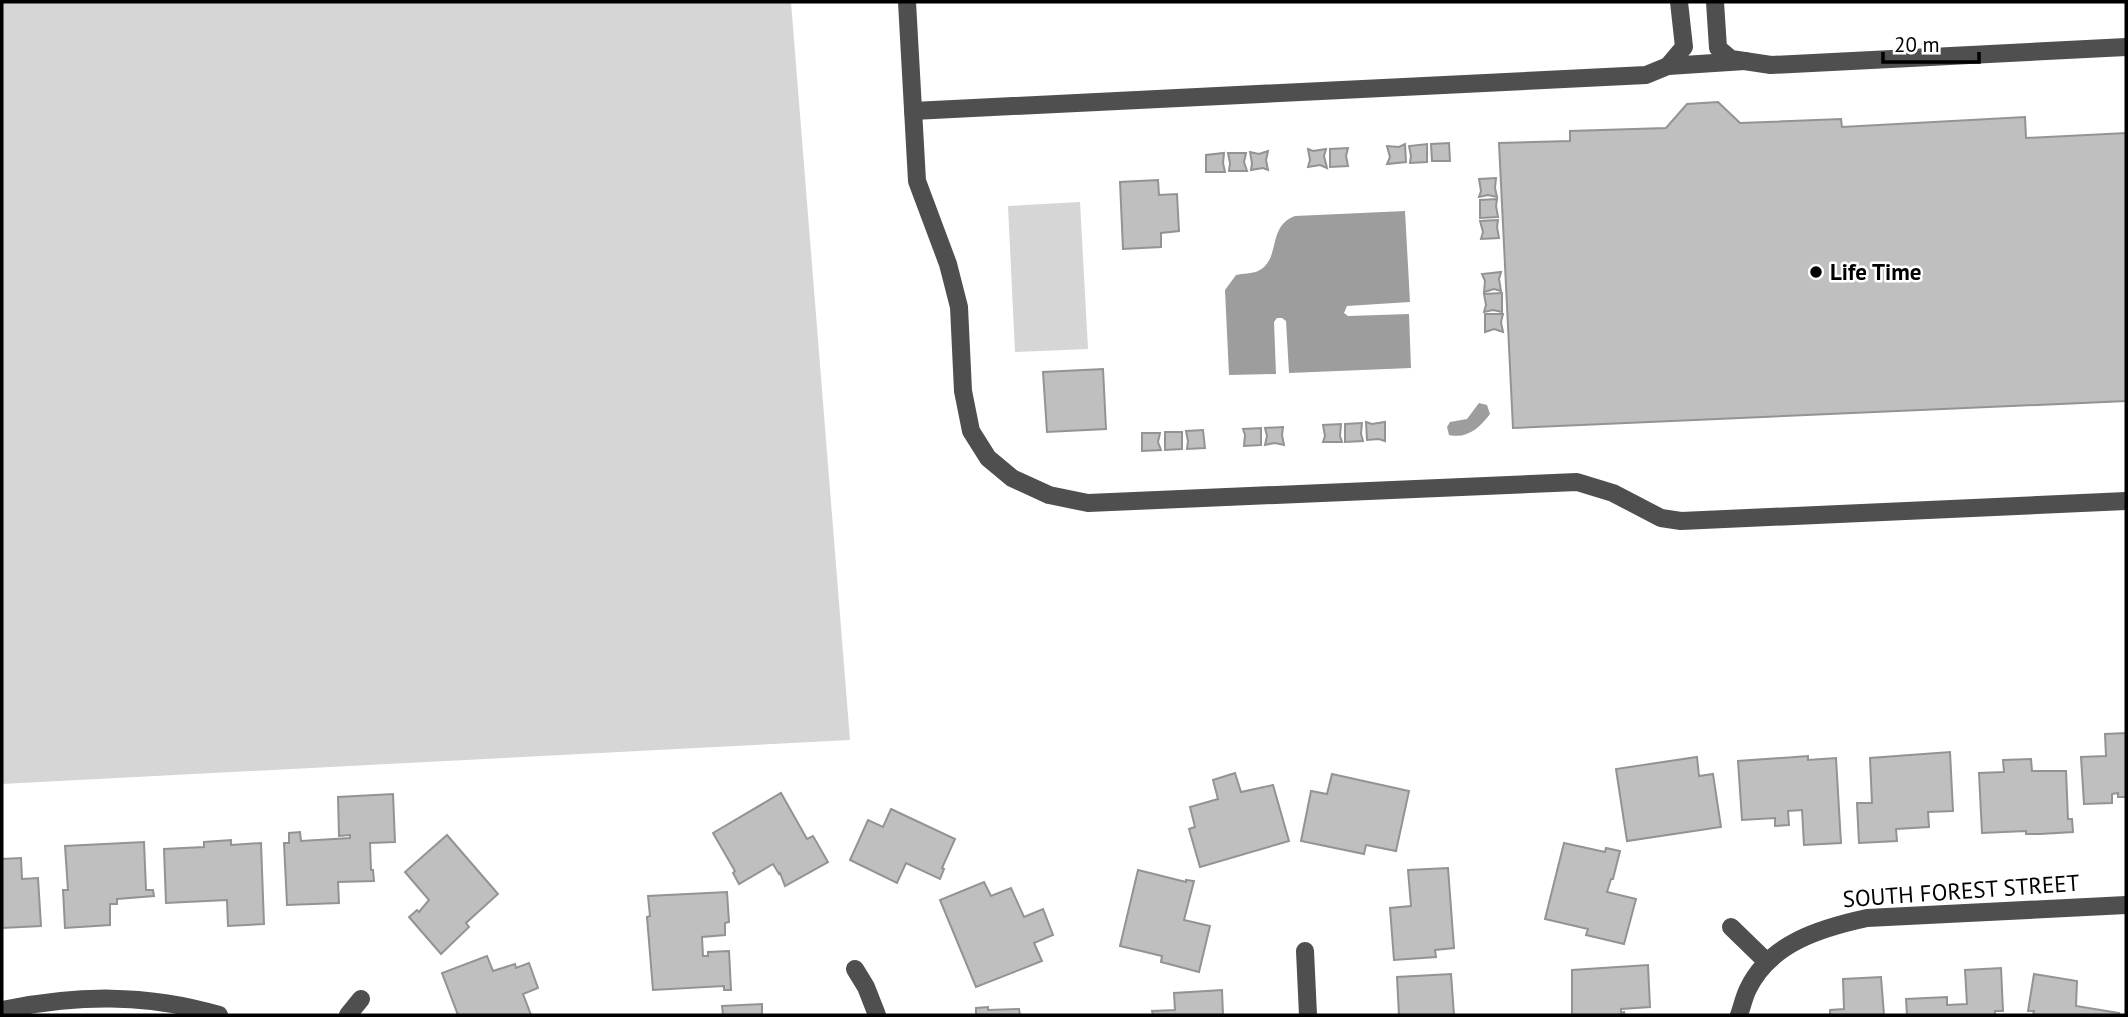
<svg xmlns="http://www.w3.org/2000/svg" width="2128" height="1017" font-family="'PT Sans',sans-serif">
<rect width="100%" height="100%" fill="#fff"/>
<!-- green -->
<g fill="#d6d6d6">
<polygon points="2,2 791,2 850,740 2,784"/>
<polygon points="1080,202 1088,349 1015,352 1008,206"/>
</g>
<!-- water -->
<g fill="#9d9d9d">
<path d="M1405 211 1410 302 1347 306 1344 313 1348 316 1409 314 1411 368 1289 373 1286 321 1282 318H1277L1274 322 1276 374 1229 375 1225 290 1236 275C1243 273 1252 274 1258 271 1282 259 1266 227 1295 216Z"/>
<path d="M1479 403 1487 405 1490 414C1479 428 1468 439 1449 435L1447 427 1450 422 1467 419Z"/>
</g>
<!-- building -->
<g fill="#bfbfbf" stroke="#939393" stroke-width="2">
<polygon points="1718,102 1740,123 1841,119 1842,127 2025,117 2026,138 2126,133 2126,401 1513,428 1499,143 1570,141 1570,131 1666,128 1687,104"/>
<polygon points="1449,143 1450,161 1432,161 1431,144"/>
<polygon points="1405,144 1406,162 1387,164 1390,157 1387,146 1399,147"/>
<polygon points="1427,144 1427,162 1410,163 1411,156 1409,146"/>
<polygon points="1348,148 1346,156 1348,166 1330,167 1330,149"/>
<polygon points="1308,149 1313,151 1326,149 1324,156 1327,168 1320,165 1308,167 1310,160"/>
<polygon points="1268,151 1266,160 1268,170 1263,168 1251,170 1252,163 1250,152 1259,154"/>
<polygon points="1224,153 1223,163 1225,172 1206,172 1206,155"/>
<polygon points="1228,153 1246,153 1244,162 1247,171 1229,171 1230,163"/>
<polygon points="1496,178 1495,188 1497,197 1488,195 1479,197 1481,191 1479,179"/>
<polygon points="1158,180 1159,195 1177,194 1179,231 1161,233 1161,247 1123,249 1120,182"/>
<polygon points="1497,199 1496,206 1498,217 1480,218 1480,200"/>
<polygon points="1498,220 1497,227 1499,238 1481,239 1483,232 1480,221"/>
<polygon points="1501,272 1499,279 1501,291 1494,289 1484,292 1485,281 1482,274"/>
<polygon points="1502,293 1502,312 1493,310 1484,312 1486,305 1484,294"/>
<polygon points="1485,314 1503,314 1501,322 1503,332 1494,329 1485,332"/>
<polygon points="1103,369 1106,429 1047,432 1043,372"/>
<polygon points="1366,422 1372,424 1385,422 1385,441 1379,439 1367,440"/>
<polygon points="1362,423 1361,434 1363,441 1345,442 1345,424"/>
<polygon points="1341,424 1340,436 1342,442 1323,442 1325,436 1323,425"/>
<polygon points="1283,427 1282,435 1284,445 1275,443 1265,445 1267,436 1265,428"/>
<polygon points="1261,428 1261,445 1244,446 1245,435 1243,429"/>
<polygon points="1203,430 1205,448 1187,449 1188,441 1186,431"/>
<polygon points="1165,432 1182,432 1182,449 1165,450"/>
<polygon points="1142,433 1160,433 1158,442 1161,450 1142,451"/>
<polygon points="2126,733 2126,797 2118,797 2118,793 2112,794 2112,803 2084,804 2081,757 2106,756 2105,734"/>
<polygon points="1950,752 1953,811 1928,812 1929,827 1896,829 1897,841 1859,843 1857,803 1872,803 1870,758"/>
<polygon points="1808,756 1808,760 1836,758 1841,843 1804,845 1802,810 1788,811 1789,825 1775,826 1775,818 1742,820 1738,761"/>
<polygon points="1697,757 1699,776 1713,774 1721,827 1627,841 1616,769"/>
<polygon points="2031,759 2032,771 2066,771 2068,819 2072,819 2073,832 2040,834 2026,834 2026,831 1982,833 1979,773 2004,772 2003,760"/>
<polygon points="1235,773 1241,792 1273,785 1289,841 1200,867 1189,829 1195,827 1190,807 1218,799 1213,780"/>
<polygon points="1332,774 1409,791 1396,851 1366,845 1364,854 1301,841 1311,791 1327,794"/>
<polygon points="781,793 807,839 813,836 828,862 785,886 780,873 779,874 773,864 739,884 733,873 735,871 713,833"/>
<polygon points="393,794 395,842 370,843 371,870 373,870 374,881 338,882 339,903 287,905 284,843 289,843 289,833 300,832 301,841 350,838 350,835 339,836 338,797"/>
<polygon points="891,809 955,839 942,868 944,869 940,879 906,863 897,883 850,860 868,820 883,827"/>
<polygon points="447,835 498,894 466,923 469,927 441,954 409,917 417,910 419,912 429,900 405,872"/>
<polygon points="231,840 231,845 261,843 264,924 228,926 227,900 166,903 164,849 204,847 204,842"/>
<polygon points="144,842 146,890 153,890 154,896 117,899 117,904 110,904 110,925 65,928 63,890 68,890 65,846"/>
<polygon points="1564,843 1605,852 1606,848 1620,851 1613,879 1611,879 1607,892 1636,899 1624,944 1586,935 1588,929 1545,919"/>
<polygon points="21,858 22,879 38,878 41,926 2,928 2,859"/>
<polygon points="1448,868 1454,948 1435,950 1436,957 1394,960 1390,908 1411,906 1408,870"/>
<polygon points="1138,870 1186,882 1186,880 1194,881 1184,920 1210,926 1199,972 1161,962 1162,956 1120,946"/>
<polygon points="984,882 991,896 1011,888 1024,917 1043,909 1053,935 1034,943 1042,961 976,987 940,900"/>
<polygon points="727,892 729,922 725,923 725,935 702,937 703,956 708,956 708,952 729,951 731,990 724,990 724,986 653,990 647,917 650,916 648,896"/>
<polygon points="487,956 493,971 515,964 516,968 529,963 538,988 523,994 531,1015 458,1015 442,973"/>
<polygon points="1648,965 1650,1007 1621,1009 1621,1013 1624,1012 1625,1015 1572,1015 1572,970"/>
<polygon points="2001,968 2003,1011 1995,1011 1995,1015 1907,1015 1906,999 1947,997 1947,1005 1967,1004 1965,970"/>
<polygon points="1451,974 1454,1015 1458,1015 1399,1015 1397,977"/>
<polygon points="2034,974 2077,981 2076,1006 2119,1013 2118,1015 2033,1015 2034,1011 2028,1011"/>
<polygon points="1881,977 1884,1015 1816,1015 1830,1015 1830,1010 1844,1009 1843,979"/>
<polygon points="1222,990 1223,1015 1153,1015 1152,1011 1175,1010 1174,993"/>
<polygon points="762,1004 762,1015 723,1015 722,1006"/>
<polygon points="988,1007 988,1010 1019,1009 1020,1015 976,1015 976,1008"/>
</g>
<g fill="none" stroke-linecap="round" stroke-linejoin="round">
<!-- minor -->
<g stroke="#4f4f4f" stroke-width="18">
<polyline points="907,2 917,181 948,264 959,307 963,391 971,431 988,458 1012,478 1049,495 1088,503 1577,482 1613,493 1661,518 1681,521 2126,501"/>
<polyline points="1715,2 1718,48 1731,59 1771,65 2126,47"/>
<polyline points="1668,66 1684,47 1679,2"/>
<polyline points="913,111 1646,75 1668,66 1745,61"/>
<polyline points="1731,927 1767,962"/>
<polyline points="1305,951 1308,1015"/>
<polyline points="855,969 866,987 877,1015"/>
<path d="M2 1010C76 995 145 993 219 1015"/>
<polyline points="348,1015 361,999"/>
<path d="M1739 1015C1742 1007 1744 997 1748 989 1770 943 1821 928 1867 918L2126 905"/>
</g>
</g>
<!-- markers -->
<circle fill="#000" stroke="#fff" stroke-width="2.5" cx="1816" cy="272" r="7"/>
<g text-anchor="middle" stroke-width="5" stroke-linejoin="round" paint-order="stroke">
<!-- poi labels -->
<g font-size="23" font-weight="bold" fill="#000" stroke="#fff" text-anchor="start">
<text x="1830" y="280">Life Time</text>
</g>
<!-- street labels -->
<g font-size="23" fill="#000" stroke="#fff">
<text transform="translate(1961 891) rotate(-4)" y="8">SOUTH FOREST STREET</text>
</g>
</g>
<!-- border -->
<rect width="2128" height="1017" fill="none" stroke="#000000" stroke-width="7"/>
<!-- scale -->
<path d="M1883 52v10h96v-10" fill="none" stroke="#000000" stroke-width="3.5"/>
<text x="1894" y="52" font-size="21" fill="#000000" stroke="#ffffff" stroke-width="5" paint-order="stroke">20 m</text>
</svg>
